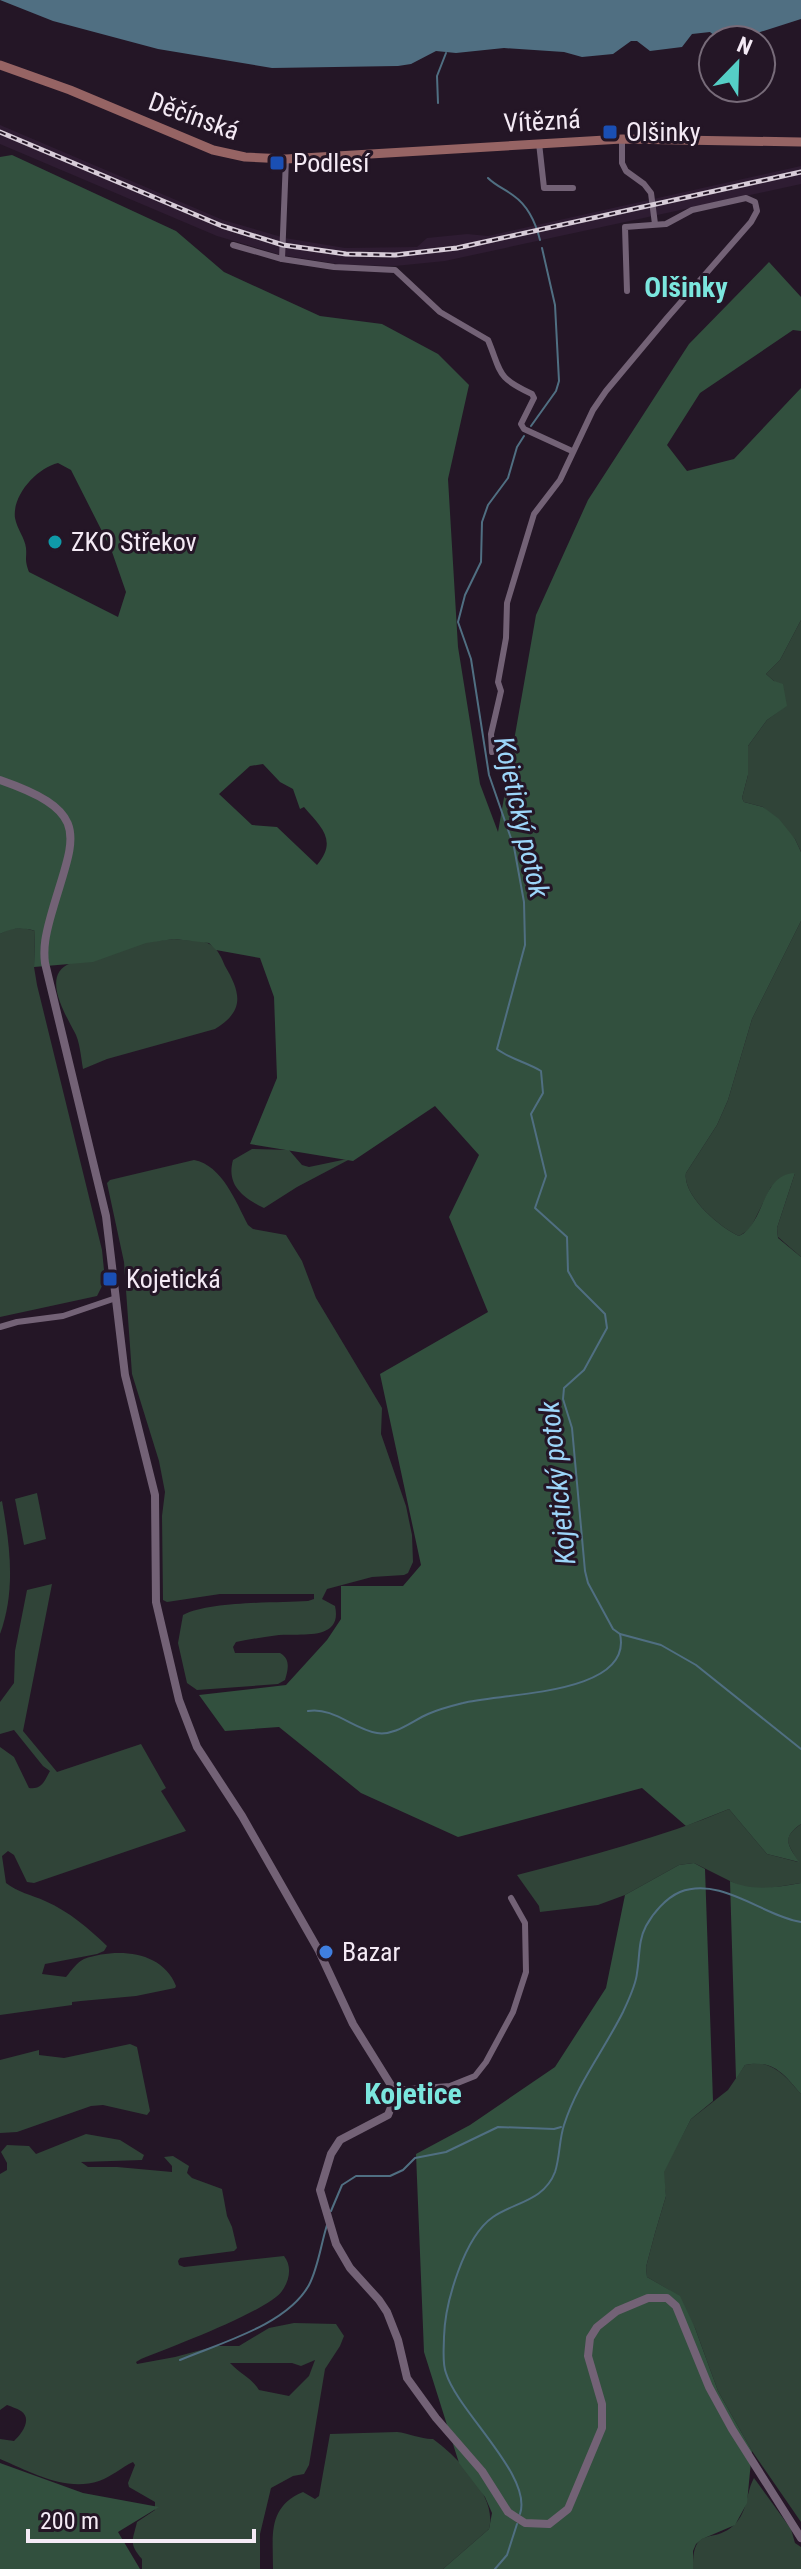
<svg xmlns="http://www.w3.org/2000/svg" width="801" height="2569" font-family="'Roboto Condensed',sans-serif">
<rect width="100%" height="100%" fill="#241626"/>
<!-- built -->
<polygon fill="#2e1c32" points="0,125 223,220 285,238 345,248 417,247 427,238 467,234 488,236 801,166 801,184 445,261 395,266 344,265 281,255 217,236 0,144"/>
<!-- green -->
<g fill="#304438" fill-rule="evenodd">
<polygon points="801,620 801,852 795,839 763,807 744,802 742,798 748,775 748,746 767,720 786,706 774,681 766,674 780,660"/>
<path d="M801 921V1257L778 1237 777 1228 795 1173 771 1187 750 1229 739 1236C720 1228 682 1195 686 1173L717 1125 728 1100 752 1019Z"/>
<polygon points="24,928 35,931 34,967 37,985 102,1250 105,1280 97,1296 0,1317 0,934 9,929"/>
<path d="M174 939C185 941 203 939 211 945 218 949 222 959 225 966 241 993 245 1011 215 1029L107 1059 83 1069C81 1058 80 1041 74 1031 64 1012 41 974 71 963L146 942Z"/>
<path d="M252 1149 289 1150 302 1165 309 1167 352 1158 297 1187 264 1208C243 1198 226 1185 233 1160Z"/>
<path d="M194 1160C222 1165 236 1202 248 1225L253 1229 286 1235 302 1261 316 1298 382 1408 381 1434 406 1506 412 1535 413 1562 408 1573 404 1575 372 1577 327 1589 322 1599 335 1606C343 1642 300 1633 279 1635 265 1637 250 1639 236 1642L233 1647 235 1653H280C291 1659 288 1670 285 1680L278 1684 197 1690 187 1683 178 1643 183 1615C210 1601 276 1603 308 1601L314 1599V1594H220L167 1602 163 1600 162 1516 165 1492 159 1461 132 1374 124 1262 107 1183 110 1180Z"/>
<polygon points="37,1493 46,1539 24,1545 15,1499"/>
<path d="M2 1501C10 1546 16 1590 0 1634V1502Z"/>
<path d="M52 1584 23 1731 57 1772 141 1744 166 1788 161 1791 186 1831 34 1883 27 1882 14 1855 8 1851 2 1856 6 1883C17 1892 32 1895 45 1901 70 1912 88 1928 107 1946L104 1951 97 1954 45 1964 42 1974 66 1977C71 1971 77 1962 84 1959 116 1948 162 1950 176 1986L175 1988 136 1996 81 2001 72 2002V2005L0 2015V1747L14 1757 29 1788C42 1790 45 1780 50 1771L43 1766 14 1730 0 1734V1702L14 1683 15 1651 27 1590Z"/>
<path d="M729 1809 767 1854 798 1862C789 1844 780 1839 801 1824V1883L764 1889 744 1888 694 1863 679 1865 625 1895 598 1905 540 1912 539 1906 517 1875C589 1856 660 1838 729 1809Z"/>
<polygon points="130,2044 137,2047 150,2111 147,2115 103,2105 91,2106 17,2132 0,2133 0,2060 39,2050 39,2055 64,2058"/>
<path d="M757 2063C777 2065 788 2079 801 2094V2522L752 2451 718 2391 695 2328 669 2290 647 2277 646 2267 655 2233 666 2196 663 2172 691 2119 728 2090 745 2065Z"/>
<path d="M86 2134 120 2140 144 2155 142 2160 81 2162 88 2167H117L172 2172V2166L164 2157 173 2156 189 2166 187 2173 192 2178 222 2189 227 2216 232 2227 237 2248 234 2251 180 2258 178 2261 179 2265 184 2267 284 2256C292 2266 290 2280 282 2291 268 2311 169 2348 141 2359L136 2362 137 2364 175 2357 216 2346H239L269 2328 294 2323 336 2324 344 2336 340 2346 325 2369 309 2465 304 2474 293 2476 271 2488 260 2534V2569H142V2559C128 2543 133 2540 137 2522L155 2510V2502L129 2487 128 2483 135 2465 133 2462C122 2467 111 2477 99 2481 65 2492 31 2472 0 2459V2439L14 2441C21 2435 33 2419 21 2411 16 2408 12 2407 7 2405L0 2410V2174L7 2170V2163L1 2152 7 2145 29 2146 36 2154ZM315 2360 309 2376 289 2396 259 2390C251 2377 240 2374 230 2363H292L301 2366Z"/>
<path d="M397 2432C408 2433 424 2440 433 2439 457 2457 498 2496 489 2529L443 2569H273C273 2536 267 2507 303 2492L315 2499 319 2496 330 2434Z"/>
<path d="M754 2478 791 2529 795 2543 801 2547V2569H693C692 2523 713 2546 735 2524 748 2511 746 2492 754 2478Z"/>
</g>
<!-- forest -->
<g fill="#32503e" fill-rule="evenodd">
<path d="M12 155 176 231 224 272 320 316 382 324 438 354 469 385 448 479 458 647 480 784 498 832 536 615 588 500 689 344 769 262 801 297V331L793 330 700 393 667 445 687 471 734 459 801 388V620L780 660 766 674 774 681 783 684 787 706 767 720 748 746V775L742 798 744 802 763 807 779 819 795 839 801 852V921L752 1019 728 1100 717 1125 686 1173C682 1195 720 1228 739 1236 765 1224 761 1174 795 1173L777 1228 778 1238 801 1257V1824C781 1838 788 1845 799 1862L767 1854 729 1809 686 1826 642 1788 458 1837 361 1793 279 1727 225 1731 199 1695 286 1685 327 1640 341 1619V1586H403L421 1565 380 1374 488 1312 449 1217 479 1155 435 1106 353 1161 250 1144 277 1078 274 997 260 958 216 950 209 943 174 939 146 943 93 962 34 967 35 931C22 927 12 928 0 934V157ZM58 463 71 470 111 549 126 592 118 617 29 572C24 558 27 559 26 548 25 538 17 529 15 518 12 495 37 468 58 463ZM263 764 280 782 293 789 300 809 304 807C321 827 338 840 317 865L277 827 252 825 219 794 250 766Z"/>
<polygon points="694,1863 705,1869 713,2101 691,2119 664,2172 666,2196 655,2233 646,2267 647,2277 680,2296 695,2328 718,2391 752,2451 747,2503 735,2525 702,2539 696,2544 693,2551 693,2569 443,2569 489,2529 492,2513 485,2497 459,2463 424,2352 416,2154 470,2125 555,2067 606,1988 625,1895 679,1865"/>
<path d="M730 1881C754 1892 776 1887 801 1883V2094C784 2074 773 2059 745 2065L736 2079Z"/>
<polygon points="0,2463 83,2493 159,2507 118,2532 140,2569 0,2569"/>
</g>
<!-- water -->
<polygon fill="#506f82" points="0,0 801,0 801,19 735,40 720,40 710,32 692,34 682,47 650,51 637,41 631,41 613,54 582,57 564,52 504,48 456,53 436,51 411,64 398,66 272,68 158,49 53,21"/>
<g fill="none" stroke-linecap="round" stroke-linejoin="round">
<!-- stream -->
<g stroke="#506f82" stroke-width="2">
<polyline points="438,103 437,76 446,53"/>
<path d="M488 178C496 186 505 189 514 196 528 206 536 224 540 240"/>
<polyline points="531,426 556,391 559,381 555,305 542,248"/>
<path d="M524 436 517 447 508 478 488 505 482 522 481 562 465 595 458 622 471 659 489 775 514 847 524 902 525 945 497 1049C510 1059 526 1062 541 1071L543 1093 531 1114 546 1176 535 1208 567 1237 568 1271 576 1285 605 1314 607 1328 584 1370 564 1388 563 1399 572 1428 585 1571 588 1583 613 1629 620 1634 661 1645 696 1665 801 1749"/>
<path d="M308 1711C334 1707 353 1729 377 1733 395 1736 412 1721 428 1714 439 1709 451 1706 463 1703 499 1693 634 1696 620 1634"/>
<polyline points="331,2211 342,2185 356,2176 390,2176 403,2170 415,2158 446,2152 498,2127 554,2129 561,2127"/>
<path d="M180 2360C220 2343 287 2325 309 2285 318 2268 321 2244 327 2225"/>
<path d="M520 2514C533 2476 458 2412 446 2373 442 2363 444 2347 444 2337 445 2303 464 2237 493 2217 515 2202 544 2201 555 2172 560 2157 559 2140 564 2125 577 2084 604 2050 623 2012 628 2001 636 1985 637 1973 640 1956 638 1941 646 1926 653 1913 666 1898 680 1892 721 1876 763 1916 801 1922"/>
<polyline points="495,2569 507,2555 517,2524"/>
</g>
<!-- minor -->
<g stroke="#736276" stroke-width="6">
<polyline points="622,139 622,163 626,171 644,184 651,193 655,224"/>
<polyline points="539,143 544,188 573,188"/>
<path d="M233 245 282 259 334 267 395 270 440 312 488 340C502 374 496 377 532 394L534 398 521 424 524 429 572 451"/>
<polyline points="282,259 286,159"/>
<polyline points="492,752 491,734 501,691 498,682 506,638 507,603 534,514 560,480 593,410 606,391 667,318 751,222 757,211 755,202 746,198 692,210 666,224 625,227 627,291"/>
<polyline points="0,1327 17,1322 63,1316 116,1298"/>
<polyline points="394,2090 450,2086 475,2076 486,2062 513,2012 526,1972 525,1923 511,1898"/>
</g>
<!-- tertiary -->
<path stroke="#736276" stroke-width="8" d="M0 780C98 814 72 838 50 919 46 934 43 947 45 963L106 1216 125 1375 155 1495 156 1602 179 1700 197 1747 242 1816 319 1951 353 2024 394 2090V2100L388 2115 340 2140 331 2154 320 2190 336 2244 350 2268 379 2300 387 2312 398 2340 407 2378 436 2418 482 2471 508 2512 525 2523 549 2524 568 2509 602 2428V2404L588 2356 590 2338 597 2327 617 2311 648 2298H667L676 2306 709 2387 732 2429 801 2538"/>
<!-- secondary -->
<polyline stroke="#966464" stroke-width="9" points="0,65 70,90 213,150 245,157 286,159 622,139 801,142"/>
<defs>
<polyline id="rail" points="0,132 222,226 283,245 346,254 395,255 457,248 801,172"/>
</defs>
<!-- rail casing -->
<use href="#rail" stroke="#d7ccd8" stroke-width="5"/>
<!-- rail -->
<use href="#rail" stroke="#241626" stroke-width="2" stroke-dasharray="6" stroke-linecap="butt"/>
</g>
<!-- markers -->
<g fill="#1a4fb4" stroke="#241626" stroke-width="3">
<rect x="602" y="124" width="16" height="16" rx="4"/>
<rect x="269" y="155" width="16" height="16" rx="4"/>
<rect x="102" y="1271" width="16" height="16" rx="4"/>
</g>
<circle fill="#0f9aa8" stroke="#241626" stroke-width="3" cx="55" cy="542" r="8"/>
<circle fill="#3f7fe0" stroke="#241626" stroke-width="3" cx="326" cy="1952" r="8"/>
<g text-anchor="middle" stroke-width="6" stroke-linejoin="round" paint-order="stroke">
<!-- street labels -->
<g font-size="26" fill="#f4eaf5" stroke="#241626">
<text transform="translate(194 116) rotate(20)" y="9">Děčínská</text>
<text transform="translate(542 121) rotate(-3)" y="9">Vítězná</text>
</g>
<!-- poi labels -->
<g font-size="26" fill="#f4eaf5" stroke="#241626" text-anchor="start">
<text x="626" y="141">Olšinky</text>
<text x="293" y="172">Podlesí</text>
<text x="71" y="551">ZKO Střekov</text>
<text x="126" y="1288">Kojetická</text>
<text x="342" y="1961">Bazar</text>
</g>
<!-- neighbourhood labels -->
<g font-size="28" font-weight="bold" fill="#7be6de" stroke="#241626">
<text x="686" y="297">Olšinky</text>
</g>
<!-- water labels -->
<g font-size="28" font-style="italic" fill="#9cd5f9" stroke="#241626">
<text transform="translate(522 817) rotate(77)" y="10">Kojetický potok</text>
<text transform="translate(557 1483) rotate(-96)" y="10">Kojetický potok</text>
</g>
<!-- quarter labels -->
<g font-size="30" font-weight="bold" fill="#7be6de" stroke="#241626">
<text x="413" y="2104">Kojetice</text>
</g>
</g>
<!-- north arrow -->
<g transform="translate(737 64) rotate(23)"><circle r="38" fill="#241626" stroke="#776b79" stroke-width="2"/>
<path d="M0-6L14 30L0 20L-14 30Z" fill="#55cec6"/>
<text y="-12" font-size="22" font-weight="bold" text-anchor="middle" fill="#f4eaf5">N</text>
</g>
<!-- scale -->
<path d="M28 2529v12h226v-12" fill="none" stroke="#f4eaf5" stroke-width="4"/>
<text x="40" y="2529" font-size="24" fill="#f4eaf5" stroke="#241626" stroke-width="6" paint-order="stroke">200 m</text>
</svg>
